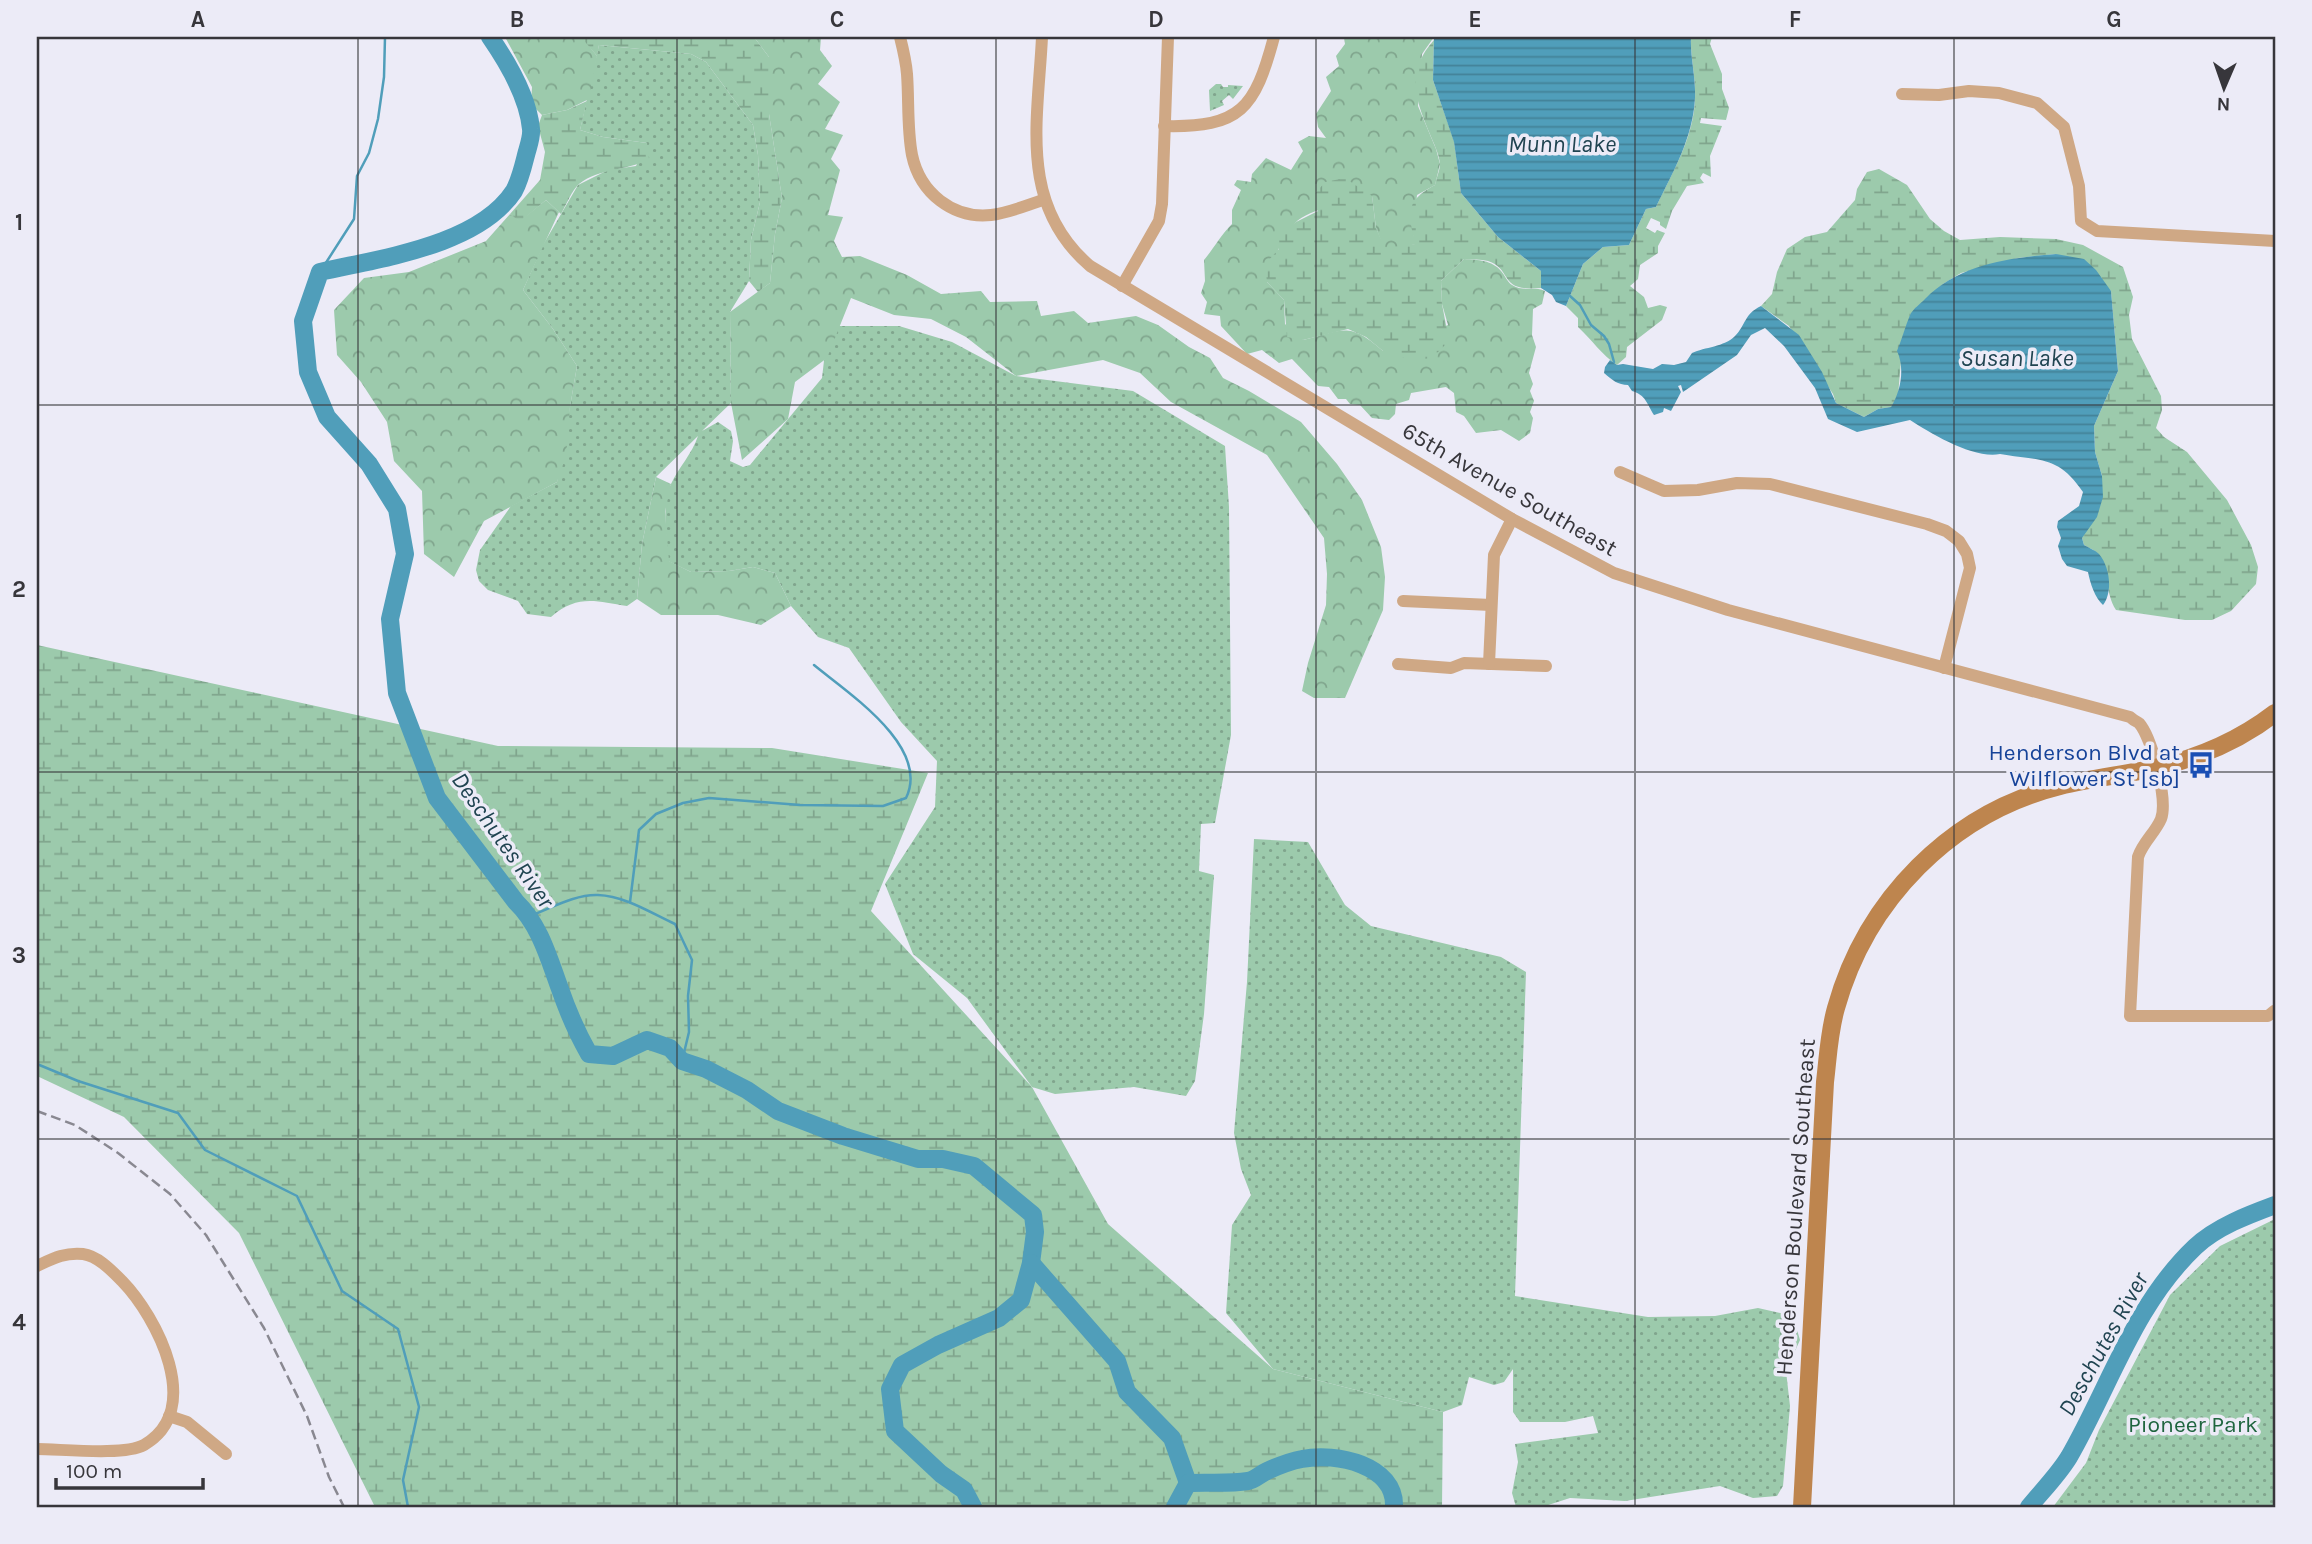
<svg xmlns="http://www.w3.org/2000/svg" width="2312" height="1544" font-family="Karla,sans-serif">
<defs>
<pattern id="grass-dots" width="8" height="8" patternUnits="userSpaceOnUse" patternTransform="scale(1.75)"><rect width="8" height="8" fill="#9ccaac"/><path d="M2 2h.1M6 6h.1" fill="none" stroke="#80a58d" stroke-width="1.8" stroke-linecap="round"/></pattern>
<pattern id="forest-crowns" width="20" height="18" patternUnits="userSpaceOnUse" patternTransform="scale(1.75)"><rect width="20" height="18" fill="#9ccaac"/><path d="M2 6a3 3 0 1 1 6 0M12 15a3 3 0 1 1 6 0" fill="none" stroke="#80a58d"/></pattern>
<pattern id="wetland-marsh" width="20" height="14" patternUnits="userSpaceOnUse" patternTransform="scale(1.75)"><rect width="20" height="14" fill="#9ccaac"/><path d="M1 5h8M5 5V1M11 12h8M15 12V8" fill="none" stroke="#80a58d"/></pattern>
<pattern id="water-rules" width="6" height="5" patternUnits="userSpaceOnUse" patternTransform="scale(1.75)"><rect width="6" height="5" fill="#509eba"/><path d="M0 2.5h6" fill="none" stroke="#438298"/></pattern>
</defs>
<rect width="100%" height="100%" fill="#ecebf7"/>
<!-- grass -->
<g fill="url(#grass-dots)">
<path d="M599 45 691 54 706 62 753 125 758 155 760 202 751 240 749 281 730 312 731 403 702 431 718 422 731 431 733 441 730 461 743 467 750 465 822 378 828 326H899L952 342 1016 376 1133 391 1225 446 1229 507 1231 735 1215 823 1201 824 1199 871 1214 875 1204 1014 1195 1081 1186 1096 1134 1087 1055 1094 1032 1087 967 998 913 954 885 884 935 807 937 761 901 722 849 648 818 637 791 606 775 573 753 567 729 571 691 572 668 561C667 536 661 508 671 484 679 467 692 454 698 436L656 477 642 544 637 599 627 606C596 601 577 594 551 617L527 614 518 601 488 590 479 581 476 570 480 550 511 506 557 482 577 366 553 329 523 290 543 245 578 185 608 170 636 166 647 143 603 137 580 130Z"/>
<polygon points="1216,84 1221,84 1223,87 1228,87 1228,85 1243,86 1233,99 1229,95 1222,101 1224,105 1210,111 1209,90"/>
<polygon points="1254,839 1308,842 1345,905 1371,926 1501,957 1526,972 1515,1296 1648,1317 1715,1316 1758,1308 1793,1316 1800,1340 1786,1371 1790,1406 1783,1486 1777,1496 1753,1498 1720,1486 1625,1501 1570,1498 1542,1507 1516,1507 1512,1493 1518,1462 1515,1444 1598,1433 1593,1416 1565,1422 1520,1422 1513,1412 1513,1369 1504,1382 1494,1385 1469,1377 1462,1405 1443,1412 1273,1369 1226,1313 1232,1225 1251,1195 1241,1169 1234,1133 1247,982"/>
<polygon points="2275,1219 2275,1507 2053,1507 2086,1463 2099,1430 2170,1295 2220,1246"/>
</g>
<!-- forest -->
<g fill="url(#forest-crowns)">
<polygon points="505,37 582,37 597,56 589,99 567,110 542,115 531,104 532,87"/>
<polygon points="754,37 821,37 820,50 832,66 818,84 840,102 825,129 843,135 831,159 840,170 828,215 843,217 834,241 842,257 860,256 907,275 941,294 981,291 990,302 1037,301 1041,316 1074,311 1088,323 1136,316 1158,325 1189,347 1210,358 1223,378 1249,391 1301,422 1337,464 1362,500 1381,547 1385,577 1383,610 1345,698 1314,698 1302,691 1308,663 1326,605 1327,574 1324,538 1267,455 1171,402 1140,373 1103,360 1016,376 966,337 931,319 894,315 851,298 827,358 795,382 788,419 742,460 731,403 730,312 770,283 775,234 782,198 769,114 769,57"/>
<path d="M1344 37H1434L1422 54 1418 106 1436 149 1440 164 1435 185 1417 195 1413 233 1416 244 1385 251 1376 228 1372 196C1351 202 1310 208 1295 223 1280 238 1274 262 1267 282L1284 300 1285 324 1303 340C1344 330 1349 321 1383 351L1448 325 1442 304 1441 281 1464 259C1478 260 1492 260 1501 271 1505 275 1507 282 1512 285 1522 292 1535 286 1545 291L1542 304 1533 309 1532 335 1536 347 1529 373 1533 384 1530 391 1534 401 1530 412 1533 418 1530 433 1519 441 1501 430 1476 433 1464 416 1456 412 1454 393 1446 387 1411 393 1409 400 1396 404 1395 414 1389 420 1372 418 1360 405 1350 404 1346 399H1338L1329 387 1318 386 1292 359 1279 363 1262 350 1247 354 1221 326 1220 316 1204 314 1207 302 1201 293 1205 281 1204 260C1214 248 1221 235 1232 224V210L1241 190 1234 185 1237 180 1251 182 1252 174 1266 158 1291 170 1303 151 1298 142 1309 136 1326 138 1318 127 1316 114 1331 91 1326 77 1339 66 1336 56 1345 44Z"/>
<polygon points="546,200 559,212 523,290 553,329 577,366 570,407 566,456 557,482 484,521 454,577 424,554 422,491 394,461 387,422 361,382 337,355 334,310 364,278 409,272 486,241 510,214 520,221"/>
<polygon points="656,477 671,484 665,512 669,561 691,572 729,571 753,567 775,573 791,606 761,625 718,615 661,615 637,599 642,544"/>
</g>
<!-- wetland -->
<g fill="url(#wetland-marsh)">
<polygon points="581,37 754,37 769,57 769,114 782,198 775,234 770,283 758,292 749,281 751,240 760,202 758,155 753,125 706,62 691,54 599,45 597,56"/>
<path d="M1691 37H1712L1710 44 1722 74V89L1729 108 1726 120 1701 118 1700 123 1722 126 1710 156 1711 177 1703 173 1700 178 1704 183 1687 186 1672 211 1666 229 1660 225V222L1651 218 1646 228 1655 233 1657 230 1665 233 1658 246V253L1640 265 1638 279 1630 286 1644 297 1648 308 1660 305 1667 307 1662 320 1627 347 1626 357 1617 365C1602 355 1592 340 1578 327V318L1566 306 1583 264 1603 247 1629 245 1646 209 1656 207C1673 171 1694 137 1695 98 1696 77 1690 57 1691 37Z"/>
<path d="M1434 40 1433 80 1454 141 1461 193 1498 237 1541 271V288C1497 292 1514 270 1488 261 1481 259 1471 260 1464 259L1441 281 1442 304 1449 341 1432 358 1411 360 1383 351 1366 337 1348 329 1303 340 1287 337 1284 300 1267 282 1265 264 1279 249 1277 236 1296 222 1318 211 1314 195 1325 182 1345 178 1372 196 1376 228 1385 248 1415 244C1408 213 1405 201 1435 185 1436 179 1440 170 1440 164 1439 153 1433 142 1429 132 1414 97 1407 70 1434 40Z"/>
<path d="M587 101 580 130 603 137 647 143 649 159C627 171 599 168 579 184 572 190 566 205 561 214L546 200 520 222 510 214 540 180 545 152 538 126 542 115 567 110Z"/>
<path d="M1879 169 1907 185 1930 219 1944 231 1960 240 2000 237 2056 239 2083 245 2123 267 2133 297 2129 315 2132 339 2161 396 2162 410 2156 428 2164 437 2187 452 2227 500 2251 545 2258 567 2256 584 2231 611 2212 620H2185L2116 610C2105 593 2110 573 2098 555 2096 550 2089 548 2084 545L2082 538 2102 476 2095 452 2094 426 2118 371 2111 291 2056 254 2018 258 1961 273 1943 284 1911 314 1903 336 1898 396 1891 407 1878 409 1864 417 1836 403 1833 394 1789 326 1761 306 1772 294 1777 272 1787 249 1805 237 1827 232 1855 200 1857 189 1867 172Z"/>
<polygon points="37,645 498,746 772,748 928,773 871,911 1032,1087 1108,1224 1273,1369 1443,1412 1442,1507 375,1507 239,1233 124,1117 37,1076"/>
</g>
<!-- water -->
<g fill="url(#water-rules)">
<path d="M1434 37H1691C1690 57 1696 77 1695 98 1693 138 1673 172 1656 207L1646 209 1629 245 1603 247 1583 264 1566 306 1556 302 1552 295 1541 288V271L1498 237 1461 193 1454 142 1433 80Z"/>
<path d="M2056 254 2084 259 2096 270 2111 291 2118 371 2094 426 2095 452 2102 476 2103 497 2097 517 2082 538 2084 545C2089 548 2095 550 2099 554 2110 567 2113 592 2103 605 2095 598 2090 583 2088 572L2067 566 2062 559 2058 546 2061 538 2057 527 2058 521 2079 506 2083 492C2058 455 2040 461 2000 454 1973 459 1932 434 1910 420L1857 432 1828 419 1815 388 1784 346 1765 328 1751 335 1737 355 1683 392 1681 385 1678 386 1681 392 1671 411 1664 408 1663 412 1654 415C1647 404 1646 395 1632 391L1628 385C1618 385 1612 380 1604 373L1605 367 1610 360 1617 365 1623 364 1653 369 1662 364 1674 365 1686 362 1692 353C1705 347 1724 347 1735 336 1746 325 1744 314 1761 306L1799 335 1822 372 1836 403 1864 417 1878 409 1891 407C1901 391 1905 368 1897 351 1902 339 1905 327 1910 315 1913 309 1920 304 1925 299 1960 264 2009 258 2056 254Z"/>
</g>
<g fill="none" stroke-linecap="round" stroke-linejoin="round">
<!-- stream -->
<g stroke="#509eba" stroke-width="2.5">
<polyline points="320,272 354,219 357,176 369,153 378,119 384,77 385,37"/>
<polyline points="1570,296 1580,305 1591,325 1604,336 1609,344 1614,362"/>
<path d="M630 902 639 830 656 814 683 803 709 798 800 805 883 806 906 798C931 747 848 693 814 665"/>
<path d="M530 916C551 908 576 894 598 895 625 896 651 913 675 924L692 960 688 996 689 1032 682 1061"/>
<polyline points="37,1064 78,1081 178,1113 205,1150 297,1196 342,1291 398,1329 419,1407 403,1480 408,1507"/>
</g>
<!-- river -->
<g stroke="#509eba" stroke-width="18">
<path d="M490 37C508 63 528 97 531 129 532 137 528 147 526 155 523 167 520 180 514 191 478 246 380 258 320 272L303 321 308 372 327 417 369 464 397 509 405 554 390 619 397 693 437 798 516 902C540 925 549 959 560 989 568 1012 577 1033 589 1054L613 1056 647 1040 670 1048 682 1061 706 1069 747 1090 778 1111 843 1136 918 1159H943L974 1166 1033 1215 1035 1232 1031 1263 1021 1300 999 1318 938 1345 902 1365 890 1389 895 1431 941 1474 964 1490 973 1507"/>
<polyline points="1031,1263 1117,1361 1127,1392 1172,1438 1188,1483"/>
<path d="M1175 1507 1188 1483C1208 1482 1229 1484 1248 1481 1255 1480 1260 1474 1267 1471 1278 1466 1291 1461 1302 1459 1336 1452 1396 1465 1394 1507"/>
<path d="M2029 1507C2042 1491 2058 1475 2069 1457 2110 1386 2134 1305 2195 1247 2216 1227 2248 1215 2275 1205"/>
</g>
<!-- street -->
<g stroke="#cfa885" stroke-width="12">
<path d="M900 37C903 49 906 61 907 74 909 101 907 129 912 155 920 193 953 219 991 215 1009 213 1027 205 1043 200"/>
<path d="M1042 37C1038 121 1018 204 1090 266L1512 519 1614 573 1728 610 2130 717C2132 719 2137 722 2139 723 2152 738 2168 800 2161 819 2155 833 2143 842 2138 857L2130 1016H2268L2274 1011"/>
<polyline points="1902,94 1939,95 1969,91 1999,93 2037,103 2064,127 2079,186 2081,221 2097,231 2275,241"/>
<path d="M1164 126C1241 128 1255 108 1274 37"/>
<polyline points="1122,286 1159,221 1162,204 1168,37"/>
<polyline points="1620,472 1664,491 1698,490 1737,483 1770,484 1927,524 1946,531 1959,541 1967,554 1970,568 1944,668"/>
<polyline points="1403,601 1491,605"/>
<polyline points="1398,664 1451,668 1464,663 1546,666"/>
<polyline points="1489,664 1494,555 1512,519"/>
<path d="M37 1266C52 1259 65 1252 83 1254 98 1256 112 1271 122 1281 157 1317 205 1410 144 1445 124 1456 61 1449 37 1449"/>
<polyline points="169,1416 187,1422 226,1454"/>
</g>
<!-- secondary -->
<path stroke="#be854e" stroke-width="18" d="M1802 1507 1825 1082C1828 1057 1829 1032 1836 1008 1866 900 1951 813 2060 786 2091 778 2123 775 2155 768 2198 758 2240 740 2275 713"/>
<!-- rail -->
<polyline stroke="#898891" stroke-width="2.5" stroke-dasharray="10 5" stroke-linecap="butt" points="37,1111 75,1125 118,1153 170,1194 206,1235 264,1328 307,1416 329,1477 344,1507"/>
</g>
<!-- grid -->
<path fill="none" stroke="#37363b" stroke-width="2" stroke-opacity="0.55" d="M358 37V1507M677 37V1507M996 37V1507M1316 37V1507M1635 37V1507M1954 37V1507M37 405H2275M37 772H2275M37 1139H2275"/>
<!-- icons -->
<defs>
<symbol id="bus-bare" viewBox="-9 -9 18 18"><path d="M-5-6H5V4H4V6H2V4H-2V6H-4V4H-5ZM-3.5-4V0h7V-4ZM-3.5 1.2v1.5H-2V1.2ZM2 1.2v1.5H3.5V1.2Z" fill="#1a4fb4" stroke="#ecebf7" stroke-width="2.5" paint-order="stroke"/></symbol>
</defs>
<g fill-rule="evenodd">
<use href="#bus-bare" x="2182" y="746" width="38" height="38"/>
</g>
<g text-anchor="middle" stroke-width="7" stroke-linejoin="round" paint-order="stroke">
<!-- street labels -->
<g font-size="23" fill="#37363b" stroke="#ecebf7">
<text transform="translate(1510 489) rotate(30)" y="8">65th Avenue Southeast</text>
<text transform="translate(1795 1207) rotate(-86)" y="8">Henderson Boulevard Southeast</text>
</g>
<!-- transit labels -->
<g font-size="23" fill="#164399" stroke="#ecebf7" text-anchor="end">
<text x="2180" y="760">Henderson Blvd at<tspan x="2180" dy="26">Wilflower St [sb]</tspan></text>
</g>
<!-- park labels -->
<g font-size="23" fill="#1f653f" stroke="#ecebf7">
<text x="2193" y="1432">Pioneer Park</text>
</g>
<!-- water labels -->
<g font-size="24" font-style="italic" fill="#204451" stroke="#ecebf7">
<text x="1562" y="152">Munn Lake</text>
<text x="2017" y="366">Susan Lake</text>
<text transform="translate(503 840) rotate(55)" y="8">Deschutes River</text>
<text transform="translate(2103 1344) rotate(-61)" y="8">Deschutes River</text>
</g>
</g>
<!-- border -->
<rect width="2312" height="1544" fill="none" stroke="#ecebf7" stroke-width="77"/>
<!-- north arrow -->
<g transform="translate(2224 88) rotate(182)" stroke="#ecebf7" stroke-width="5" paint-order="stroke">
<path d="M0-5L12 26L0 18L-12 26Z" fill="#37363b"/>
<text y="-10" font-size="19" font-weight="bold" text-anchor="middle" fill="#37363b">N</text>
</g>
<!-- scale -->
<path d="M56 1478v10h147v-10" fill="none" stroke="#37363b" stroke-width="3.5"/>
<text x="66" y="1478" font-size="21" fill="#37363b" stroke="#ecebf7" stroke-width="5" paint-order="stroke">100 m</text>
<rect x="38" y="38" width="2236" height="1468" fill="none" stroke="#37363b" stroke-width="2.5"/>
<g font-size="23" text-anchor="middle" font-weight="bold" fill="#37363b">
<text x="198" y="27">A</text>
<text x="517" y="27">B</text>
<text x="837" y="27">C</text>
<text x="1156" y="27">D</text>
<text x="1475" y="27">E</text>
<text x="1795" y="27">F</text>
<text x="2114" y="27">G</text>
<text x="19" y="230">1</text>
<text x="19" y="597">2</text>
<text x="19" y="963">3</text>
<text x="19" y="1330">4</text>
</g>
</svg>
